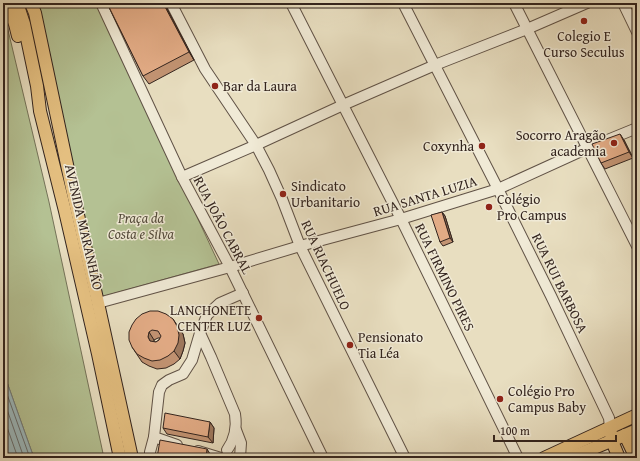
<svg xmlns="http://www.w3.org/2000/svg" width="640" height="461" font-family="'Gentium Book Plus',serif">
<rect width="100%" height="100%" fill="#e8dec0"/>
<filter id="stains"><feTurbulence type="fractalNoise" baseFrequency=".005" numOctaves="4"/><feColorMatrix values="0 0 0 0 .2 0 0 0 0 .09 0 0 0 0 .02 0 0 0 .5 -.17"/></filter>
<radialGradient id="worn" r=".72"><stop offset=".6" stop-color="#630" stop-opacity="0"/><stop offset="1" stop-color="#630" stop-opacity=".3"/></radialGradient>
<!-- green -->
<g fill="#b4c193" stroke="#747258">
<polygon points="38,3 97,3 219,264 101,297 35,4"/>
<polygon points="3,9 49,202 104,458 34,458 3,371"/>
</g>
<!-- water -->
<polygon fill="#9cb9bd" stroke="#727d7d" points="3,371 34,458 3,458"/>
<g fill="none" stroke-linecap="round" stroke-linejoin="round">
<!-- shore -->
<g stroke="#686e6e" stroke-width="1">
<polyline points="3,383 30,458"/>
<polyline points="3,398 24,458"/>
<polyline points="3,416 18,458"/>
</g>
<defs>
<g id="minor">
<polyline points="101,3 182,177 230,267 323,458"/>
<polyline points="171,3 205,69 256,145 269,170 282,199 300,246 405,458"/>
<polyline points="291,3 401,219 518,458"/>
<polyline points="403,3 498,189 551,296 609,418 610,428"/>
<polyline points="514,3 637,246"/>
<polyline points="623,3 637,32"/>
<polyline points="182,177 256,145 343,105 435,65 527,29 587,3"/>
<polyline points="98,303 230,267 300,246 401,219 498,189 588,148 637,128"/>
<path d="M200 333 211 357 235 414C237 427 235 439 227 450"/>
<polyline points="236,430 241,443 240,457"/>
<polyline points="177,445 154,437 159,392 162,385 169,380 183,374 192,360 200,333 207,315 220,303 243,293"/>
<polyline points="198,451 221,458"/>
<polyline points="150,458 150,452 154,437"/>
</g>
<g id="major">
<polyline points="7,3 15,24 18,36"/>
<polyline points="17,3 24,24 37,86 40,111 65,211 98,354 120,458"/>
<polyline points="31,3 35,13 73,193 98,303 132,458"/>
<polyline points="611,433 612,441 619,458"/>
<polyline points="625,435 636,458"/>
<polyline points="544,458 637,415"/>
<polyline points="570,458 637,430"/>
</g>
</defs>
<!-- minor casing -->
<use href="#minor" stroke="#605246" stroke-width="12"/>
<!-- major casing -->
<use href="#major" stroke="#33241e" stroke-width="14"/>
<!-- minor -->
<use href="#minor" stroke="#f0ead6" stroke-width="10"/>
<!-- major -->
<use href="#major" stroke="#e4bf80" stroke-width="12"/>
</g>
<!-- wall -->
<g fill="#c29372" stroke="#33241e" fill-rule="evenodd">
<polygon points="107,3 164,3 194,60 149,84 143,76"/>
<polygon points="624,140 633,158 605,169 601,163"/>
<polygon points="442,212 445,216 453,242 443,246 440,242"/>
<path d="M166 314 183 334 185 343 183 351 180 359 174 364 166 368 157 369 149 366 142 362 132 347ZM158 338H160L159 340 156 342H154V340Z"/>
<polygon points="210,422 214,428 213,443 167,434 163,428"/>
</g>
<!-- shaded-wall -->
<g fill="#9e785d" stroke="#33241e">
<polygon points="163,3 164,3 194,60 189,52"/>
<polygon points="620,134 624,140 633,158 629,152"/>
<polygon points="442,212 445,216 453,242 450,238"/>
<polygon points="173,319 183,334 185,343 183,351 180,359 174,351"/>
<polygon points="149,332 154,340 153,345 150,341 148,337"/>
<polygon points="210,422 214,428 213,443 208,437"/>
<polygon points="207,449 212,457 212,458 206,458"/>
</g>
<!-- building -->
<g fill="#e2ab85" stroke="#33241e" fill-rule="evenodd">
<polygon points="107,3 163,3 189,52 143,76"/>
<polygon points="620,134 629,152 601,163 592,144"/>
<polygon points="442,212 450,238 440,242 431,215"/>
<path d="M150 311H158L166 314 173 319 177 326 179 335 178 343 174 351 168 356 160 360 152 361 144 358 137 354 132 347 129 340V332L132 325 136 319 142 314ZM152 330 158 331 161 336 159 340 156 342 150 341 148 337 149 332Z"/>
<polygon points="165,413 210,422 208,437 163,428"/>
<polygon points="160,440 207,449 206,458 157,458"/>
</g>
<!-- markers -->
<g fill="#8f2418" stroke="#f0ead6" stroke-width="1.5">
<circle cx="584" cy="21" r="4"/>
<circle cx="215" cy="86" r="4"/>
<circle cx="614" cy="143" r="4"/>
<circle cx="482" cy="146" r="4"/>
<circle cx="283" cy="194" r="4"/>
<circle cx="489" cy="207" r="4"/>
<circle cx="259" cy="318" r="4"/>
<circle cx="350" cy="345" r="4"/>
<circle cx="500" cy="399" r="4"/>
</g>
<g text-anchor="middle" stroke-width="3" stroke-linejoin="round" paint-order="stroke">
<!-- poi labels -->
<g font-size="14" fill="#33241e" stroke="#f0ead6" text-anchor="start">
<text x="584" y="41" text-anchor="middle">Colegio E<tspan x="584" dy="16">Curso Seculus</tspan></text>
<text x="223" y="91">Bar da Laura</text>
<text x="606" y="140" text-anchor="end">Socorro Aragão<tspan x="606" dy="16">academia</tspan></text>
<text x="474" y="151" text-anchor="end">Coxynha</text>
<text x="291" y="191">Sindicato<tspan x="291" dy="16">Urbanitario</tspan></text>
<text x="497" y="204">Colégio<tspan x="497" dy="16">Pro Campus</tspan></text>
<text x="251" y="315" text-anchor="end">LANCHONETE<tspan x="251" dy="16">CENTER LUZ</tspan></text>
<text x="358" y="342">Pensionato<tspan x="358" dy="16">Tia Léa</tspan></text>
<text x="508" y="396">Colégio Pro<tspan x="508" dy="16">Campus Baby</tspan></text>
</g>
<!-- street labels -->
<g font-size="14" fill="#33241e" stroke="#f0ead6">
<text transform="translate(425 196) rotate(-17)" y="5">RUA SANTA LUZIA</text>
<text transform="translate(223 225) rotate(62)" y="5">RUA JOÃO CABRAL</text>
<text transform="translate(84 227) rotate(77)" y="5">AVENIDA MARANHÃO</text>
<text transform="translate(326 265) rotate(65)" y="5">RUA RIACHUELO</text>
<text transform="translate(445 277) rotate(64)" y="5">RUA FIRMINO PIRES</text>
<text transform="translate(560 283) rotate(64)" y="5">RUA RUI BARBOSA</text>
</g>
<!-- park labels -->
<g font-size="14" font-style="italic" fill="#534b3b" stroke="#f0ead6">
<text x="141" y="223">Praça da<tspan x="141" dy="16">Costa e Silva</tspan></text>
</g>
</g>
<!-- margin -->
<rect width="640" height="461" fill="none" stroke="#e8dec0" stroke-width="16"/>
<rect x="4" y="4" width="632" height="453" fill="none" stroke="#33241e" stroke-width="2"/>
<rect x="8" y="8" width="624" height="445" fill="none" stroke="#33241e"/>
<!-- scale -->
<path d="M494 435v6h122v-6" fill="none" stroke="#33241e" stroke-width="2"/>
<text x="500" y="435" font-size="12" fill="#33241e" stroke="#f0ead6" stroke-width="3" paint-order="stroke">100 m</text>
<rect width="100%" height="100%" filter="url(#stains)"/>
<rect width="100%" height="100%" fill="url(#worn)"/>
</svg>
